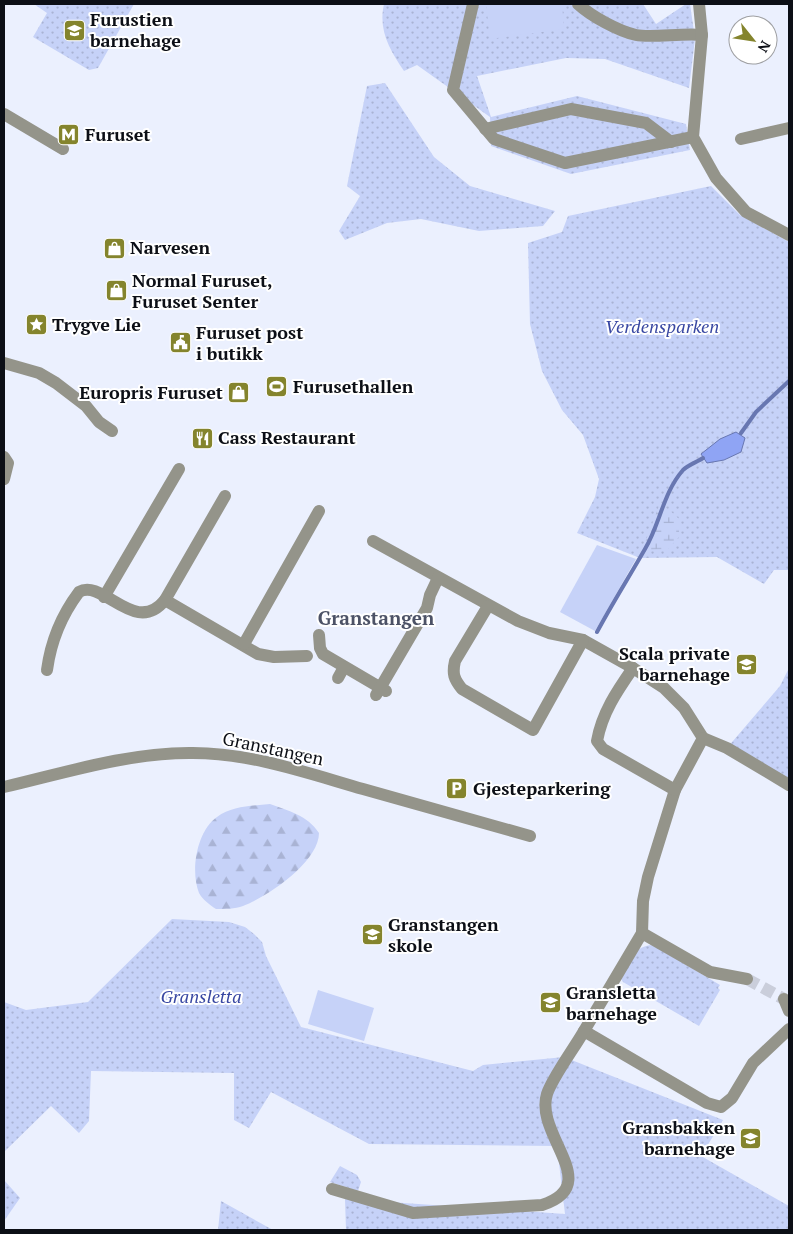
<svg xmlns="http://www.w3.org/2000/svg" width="793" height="1234" font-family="'PT Serif',serif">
<defs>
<pattern id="grass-dots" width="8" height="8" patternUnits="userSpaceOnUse" patternTransform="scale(1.25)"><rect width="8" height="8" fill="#c6d2f8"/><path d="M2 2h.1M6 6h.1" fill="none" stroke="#a9b3d4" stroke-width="1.8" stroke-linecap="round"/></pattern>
<pattern id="forest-firs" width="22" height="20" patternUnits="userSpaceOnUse" patternTransform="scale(1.25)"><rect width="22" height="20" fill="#c6d2f8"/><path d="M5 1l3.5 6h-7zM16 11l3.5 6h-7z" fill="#a9b3d4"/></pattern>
<pattern id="wetland-marsh" width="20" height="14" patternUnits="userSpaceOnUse" patternTransform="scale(1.25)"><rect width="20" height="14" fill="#c6d2f8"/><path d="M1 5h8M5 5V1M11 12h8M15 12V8" fill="none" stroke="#a9b3d4"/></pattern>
</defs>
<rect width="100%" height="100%" fill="#ebf0fe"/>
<!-- grass -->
<g fill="url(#grass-dots)">
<polygon points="34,4 134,4 98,68 89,70 33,37 47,13"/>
<path d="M384 4H643L656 24 686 4H690L695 39 689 88 605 59 566 58 477 76 491 117 577 96 686 124 690 150 571 174 491 146 490 117 417 65 404 71C390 50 378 31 384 4Z"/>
<polygon points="385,83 434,157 470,186 555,211 543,226 479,231 421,219 387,223 345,240 339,231 360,196 347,186 367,86"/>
<polygon points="711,186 740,215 789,242 789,570 774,570 764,584 717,557 640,558 577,533 595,497 599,479 583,435 562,410 542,371 530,324 528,243 562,232 568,216"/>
<polygon points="789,668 789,785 727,748 780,686"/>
<polygon points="172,919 229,922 245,927 254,934 262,942 266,956 301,1027 473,1071 483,1065 564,1057 723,1120 701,1156 789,1206 789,1230 346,1230 345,1199 565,1214 557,1146 369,1144 271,1092 249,1128 234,1120 234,1073 91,1071 89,1121 79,1133 51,1106 4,1152 4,1002 26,1010 88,1002"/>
<path d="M653 945 720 985 718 988 720 990 699 1026 623 982 620 977C629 961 633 946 653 945Z"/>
<polygon points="340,1166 357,1175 361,1182 358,1191 330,1182"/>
<polygon points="4,1180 20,1198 4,1221"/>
<polygon points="221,1201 273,1230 218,1230"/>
</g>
<!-- forest -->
<path fill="url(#forest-firs)" d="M270 804C289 811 307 815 319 833 319 862 267 897 243 906 235 909 225 909 216 909 210 905 202 899 199 893 190 870 197 831 217 817 232 806 251 806 270 804Z"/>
<!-- wetland -->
<polygon fill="url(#wetland-marsh)" points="659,506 668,509 679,519 679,537 668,549 644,550 643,548"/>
<!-- garden -->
<g fill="#c6d2f8">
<polygon points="486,4 562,4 564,29 490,39"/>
<polygon points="597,545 636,559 595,631 560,612"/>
<polygon points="318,990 374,1008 364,1041 308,1024"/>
</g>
<!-- water -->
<polygon fill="#8fa4f4" stroke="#6877b1" points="736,432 745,438 741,452 724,460 707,463 701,454 720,439"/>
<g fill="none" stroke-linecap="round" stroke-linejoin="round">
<!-- stream -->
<g stroke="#6877b1" stroke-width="4">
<polyline points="741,433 756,412 789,381"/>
<path d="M597 632C612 604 629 577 645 549 660 524 663 493 683 470 688 465 697 462 703 458"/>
</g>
<!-- minor-tunnel -->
<polyline stroke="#cacedb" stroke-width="12" stroke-dasharray="12 6" stroke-linecap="butt" points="747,979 784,999"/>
<!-- minor -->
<g stroke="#94948a" stroke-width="12">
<polyline points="473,4 453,90 494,139 565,163 693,137"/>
<path d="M578 4C591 16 618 31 636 35 651 38 683 33 702 35"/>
<polyline points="699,4 702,35 693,137 716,178 746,212 789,235"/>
<polyline points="4,114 63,149"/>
<polyline points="485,129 571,109 646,123 671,142"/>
<polyline points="741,139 789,128"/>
<polyline points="4,363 39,373 56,383 86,406 99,422 112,431"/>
<polyline points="4,457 8,463 4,479"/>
<polyline points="225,496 165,600 258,654 274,657 307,656"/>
<polyline points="373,541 518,621 549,633 583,640 633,668 664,688 684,708 703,738 675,790 648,877 643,901 642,933 584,1031 707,1103 721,1107 732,1098 753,1063 789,1029"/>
<polyline points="104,597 179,469"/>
<path d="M488 606 455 661C452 674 454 679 462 689L533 730 583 640"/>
<polyline points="319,635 320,648 323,654 386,691"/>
<polyline points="244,644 319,511"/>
<path d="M633 668C617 691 602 713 597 741L603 749 675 790"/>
<path d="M47 670C51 640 61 616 79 592 103 578 135 637 165 600"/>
<polyline points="338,678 344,667"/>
<polyline points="376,695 427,608 430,595 438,578"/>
<polyline points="703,738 727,748 789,785"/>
<path d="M4 787C64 773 127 753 189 753 248 752 307 773 363 789 419 805 475 821 530 836"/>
<polyline points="642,933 710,972 747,979"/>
<polyline points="784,999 789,1011"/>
<path d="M332 1189 413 1213 542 1205C605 1185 534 1135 547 1094 552 1078 575 1047 584 1031"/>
</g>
</g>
<!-- icons -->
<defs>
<symbol id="school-square" viewBox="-11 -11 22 22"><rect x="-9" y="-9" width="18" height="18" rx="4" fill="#84842d" stroke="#fff"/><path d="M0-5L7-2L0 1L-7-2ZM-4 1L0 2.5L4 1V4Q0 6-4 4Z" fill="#fff"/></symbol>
<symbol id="metro-square" viewBox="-11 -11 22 22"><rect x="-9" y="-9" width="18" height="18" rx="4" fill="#84842d" stroke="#fff"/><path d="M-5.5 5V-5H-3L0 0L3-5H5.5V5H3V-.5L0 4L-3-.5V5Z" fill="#fff"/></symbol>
<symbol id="shop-square" viewBox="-11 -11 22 22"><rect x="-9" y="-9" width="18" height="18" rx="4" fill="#84842d" stroke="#fff"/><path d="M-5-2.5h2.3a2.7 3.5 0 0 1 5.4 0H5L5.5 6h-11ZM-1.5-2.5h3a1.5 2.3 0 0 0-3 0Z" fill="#fff"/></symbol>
<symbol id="sight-square" viewBox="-11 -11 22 22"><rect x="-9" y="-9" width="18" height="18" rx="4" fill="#84842d" stroke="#fff"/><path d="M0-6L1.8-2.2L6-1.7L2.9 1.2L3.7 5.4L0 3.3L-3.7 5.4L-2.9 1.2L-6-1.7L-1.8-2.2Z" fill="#fff"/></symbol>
<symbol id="civic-square" viewBox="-11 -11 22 22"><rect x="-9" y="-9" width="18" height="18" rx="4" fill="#84842d" stroke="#fff"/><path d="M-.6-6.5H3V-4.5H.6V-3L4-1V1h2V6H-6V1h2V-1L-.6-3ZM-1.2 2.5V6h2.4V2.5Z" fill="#fff"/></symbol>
<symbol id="stadium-square" viewBox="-11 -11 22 22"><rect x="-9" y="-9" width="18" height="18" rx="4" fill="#84842d" stroke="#fff"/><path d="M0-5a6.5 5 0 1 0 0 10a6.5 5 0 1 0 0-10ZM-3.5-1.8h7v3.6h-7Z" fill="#fff"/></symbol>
<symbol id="restaurant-square" viewBox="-11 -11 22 22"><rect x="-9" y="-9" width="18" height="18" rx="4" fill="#84842d" stroke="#fff"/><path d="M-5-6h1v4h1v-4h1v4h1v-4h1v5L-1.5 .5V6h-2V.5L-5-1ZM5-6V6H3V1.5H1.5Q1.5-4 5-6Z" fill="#fff"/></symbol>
<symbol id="parking-square" viewBox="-11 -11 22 22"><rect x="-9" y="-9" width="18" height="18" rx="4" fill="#84842d" stroke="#fff"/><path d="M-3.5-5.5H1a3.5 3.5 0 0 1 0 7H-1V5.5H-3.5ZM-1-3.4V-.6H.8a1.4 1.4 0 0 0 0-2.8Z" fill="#fff"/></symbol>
</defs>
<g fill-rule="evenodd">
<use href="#school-square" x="62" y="18" width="25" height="25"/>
<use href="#metro-square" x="56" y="122" width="25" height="25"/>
<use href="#shop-square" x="102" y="236" width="25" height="25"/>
<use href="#shop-square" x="104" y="278" width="25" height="25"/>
<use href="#sight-square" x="24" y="312" width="25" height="25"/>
<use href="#civic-square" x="168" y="330" width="25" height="25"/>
<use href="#stadium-square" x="264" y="374" width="25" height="25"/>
<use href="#shop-square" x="226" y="380" width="25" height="25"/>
<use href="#restaurant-square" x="190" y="426" width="25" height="25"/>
<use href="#school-square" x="734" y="652" width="25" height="25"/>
<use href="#parking-square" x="444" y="776" width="25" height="25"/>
<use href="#school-square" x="360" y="922" width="25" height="25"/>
<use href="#school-square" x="538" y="990" width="25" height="25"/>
<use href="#school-square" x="738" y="1126" width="25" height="25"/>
</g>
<g text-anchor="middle" stroke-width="4" stroke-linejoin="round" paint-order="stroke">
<!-- poi labels -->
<g font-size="18" font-weight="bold" fill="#0c0f16" stroke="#fff" text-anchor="start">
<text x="90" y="26">Furustien<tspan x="90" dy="21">barnehage</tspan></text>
<text x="85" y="141">Furuset</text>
<text x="130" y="254">Narvesen</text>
<text x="132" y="287">Normal Furuset,<tspan x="132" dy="21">Furuset Senter</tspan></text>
<text x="52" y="331">Trygve Lie</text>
<text x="196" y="339">Furuset post<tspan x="196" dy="21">i butikk</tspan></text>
<text x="293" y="393">Furusethallen</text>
<text x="223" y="399" text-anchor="end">Europris Furuset</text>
<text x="218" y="444">Cass Restaurant</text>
<text x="730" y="660" text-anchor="end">Scala private<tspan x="730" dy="21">barnehage</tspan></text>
<text x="473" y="795">Gjesteparkering</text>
<text x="388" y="931">Granstangen<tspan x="388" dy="21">skole</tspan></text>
<text x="566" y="999">Gransletta<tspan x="566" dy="21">barnehage</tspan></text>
<text x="735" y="1134" text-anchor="end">Gransbakken<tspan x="735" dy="21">barnehage</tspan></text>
</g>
<!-- park labels -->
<g font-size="18" font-style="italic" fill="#3847a2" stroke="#fff">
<text x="662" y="333">Verdensparken</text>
<text x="201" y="1003">Gransletta</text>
</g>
<!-- street labels -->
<g font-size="18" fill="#0c0f16" stroke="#fff">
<text transform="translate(273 749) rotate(12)" y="6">Granstangen</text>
</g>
<!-- neighbourhood labels -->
<g font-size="19" font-weight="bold" fill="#4c5266" stroke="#fff">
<text x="376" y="625">Granstangen</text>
</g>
</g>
<!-- border -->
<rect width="793" height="1234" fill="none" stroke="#0c0f16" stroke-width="10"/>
<!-- north arrow -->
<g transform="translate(753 40) rotate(120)"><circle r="24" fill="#ffffff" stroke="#9e9fa2"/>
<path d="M0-4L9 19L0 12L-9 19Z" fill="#84842d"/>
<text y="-8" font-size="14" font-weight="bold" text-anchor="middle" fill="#0c0f16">N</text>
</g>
</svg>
